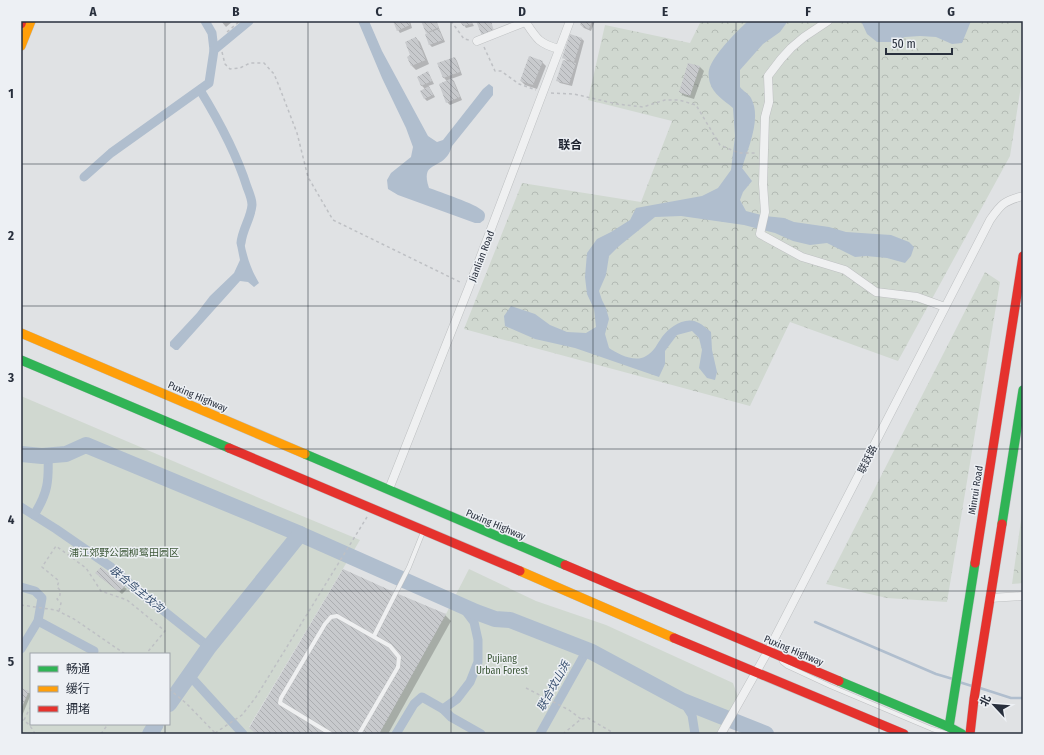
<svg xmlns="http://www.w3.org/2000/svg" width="1044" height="755" font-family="'Fira Sans Condensed','Noto Sans SC',sans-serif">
<defs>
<pattern id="forest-crowns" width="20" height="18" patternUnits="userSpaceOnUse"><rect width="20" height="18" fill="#d0d8d0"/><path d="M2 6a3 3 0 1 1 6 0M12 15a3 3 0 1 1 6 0" fill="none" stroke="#b3bab4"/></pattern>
<pattern id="building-back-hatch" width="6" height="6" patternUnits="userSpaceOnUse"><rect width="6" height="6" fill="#c8cacd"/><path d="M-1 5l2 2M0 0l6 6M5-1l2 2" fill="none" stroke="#acaeb1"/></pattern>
</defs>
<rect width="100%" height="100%" fill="#e0e2e4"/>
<!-- forest -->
<g fill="url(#forest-crowns)">
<polygon points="701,21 1023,21 1023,73 1010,156 898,361 790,322 750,406 464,329 522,183 641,202 672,121 588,100 605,25 690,43"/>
<polygon points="985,272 1000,282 947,602 887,598 826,584"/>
<polygon points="1023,506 1023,583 1012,584"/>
</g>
<!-- green -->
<g fill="#d0d8d0" fill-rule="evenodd">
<path d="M21 396 278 506 360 540 249 727 256 734H21ZM31 654H169V724H31Z"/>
<polygon points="469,569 536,601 606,625 733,683 738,697 717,734 379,734 446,614"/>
</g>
<!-- water -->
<g fill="#b0bece">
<path d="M358 21H369L382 51 428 136 437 142 443 140 483 89 489 84 493 87V95L452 146C451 149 450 152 448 155 437 170 421 162 429 188 440 192 476 204 483 211 486 214 485 217 484 220L480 223H475L398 195 388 189 387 180 391 173 411 157 413 147 406 128 382 78Z"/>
<path d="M748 21H788L780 32 763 44 740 70V87C743 91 749 94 751 98 762 118 748 148 742 168L752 181 743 192 740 200 746 211 765 216 784 218 794 222 829 227 846 232 891 235 909 242 914 247 911 256 905 263 887 258 866 256 855 257 827 243 810 245 793 241 775 233 744 225 681 216 655 217 618 247 609 256 606 275 599 291 602 300 606 308 609 319 605 334 609 348C618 354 635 363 646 356 654 352 657 344 662 337 669 327 686 315 699 323 703 325 707 329 711 332L712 350 717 372 715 380 707 378 699 368 702 350 699 338 692 331 677 335 665 351V364L659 377 575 348 535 339 505 326 504 316 511 306 535 314 550 325 567 332 586 333 596 327 594 309 587 294 585 277 587 253 597 239 611 232 630 220 636 208 702 196 718 188 731 170 735 136 733 108C725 101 713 94 710 83 709 80 708 73 709 70 713 55 736 32 748 21Z"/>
<polygon points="860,21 971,21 962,43 952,44 936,37 920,36 905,37 892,42 877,42 867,34 862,23"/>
<path d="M244 242C247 257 251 270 259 283L254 287 248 282 240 281 178 350H175L170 346V342L197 313 210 296 234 273 240 260 237 245Z"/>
</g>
<!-- shadow -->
<g fill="#0003">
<polygon points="221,21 233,21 226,27"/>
<polygon points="394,21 410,21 412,28 400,33 398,30"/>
<polygon points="422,21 436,21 445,42 432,47 430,45 428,34"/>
<polygon points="461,21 471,21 474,26 466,28"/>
<polygon points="583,21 595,21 591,31 584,28 581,25"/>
<polygon points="571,35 582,39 584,41 572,86 560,83 557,80 568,62 564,58"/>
<polygon points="416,38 420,42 429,64 416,70 412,66 408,57 412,56"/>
<polygon points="455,58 457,61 462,75 451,79 454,81 462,100 450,105 447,102 447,81 444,78 439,64"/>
<polygon points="542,62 546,66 537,89 525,85 521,81"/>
<polygon points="689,64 700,67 704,71 694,99 684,96 680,92"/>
<polygon points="428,72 434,84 428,86 431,90 435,97 427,101 425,99 425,89 421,85"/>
<polygon points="101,568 124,587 127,589 122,594 99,576"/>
<polygon points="445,615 451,621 388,734 257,734"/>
<polygon points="21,689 31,694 22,716 21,716"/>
</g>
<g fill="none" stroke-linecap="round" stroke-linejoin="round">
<!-- stream -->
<g stroke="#b0bece" stroke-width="2.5">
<polyline points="815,622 936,674 953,679"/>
<polyline points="959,682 972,686"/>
<polyline points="980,688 1011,698 1023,698"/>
<polyline points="695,733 699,734"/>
</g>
<!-- canal -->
<g stroke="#b0bece" stroke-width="9">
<polyline points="205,21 212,33 214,50"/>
<path d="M200 90C219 121 236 152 247 187 249 192 252 199 252 205 251 218 242 230 241 243"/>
<polyline points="84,177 111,153 209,83 214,50 249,21"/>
<polyline points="21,507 56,529 111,567 130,584 209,647"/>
<path d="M34 515C48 493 49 481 48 455"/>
<polyline points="21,587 35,591 42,598 38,621 21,649"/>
<polyline points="38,621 94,651"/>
<polyline points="190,676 243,734"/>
<polyline points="683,701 692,715 695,734"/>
<polyline points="443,709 451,717 481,734"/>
<polyline points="396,734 414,704 422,697 443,709 457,699 470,682 478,662 478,640 474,622 462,606"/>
<polyline points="540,734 587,650"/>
</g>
<!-- river -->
<g stroke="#b0bece" stroke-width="16">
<polyline points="21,454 42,456 66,454 86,445 300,534 476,612 495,619 510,620 592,652 683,701 766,734"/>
<polyline points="169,704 209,647 300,534"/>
<polyline points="150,734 156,724"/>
</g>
</g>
<!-- building -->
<g fill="url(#building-back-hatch)">
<polygon points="393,21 409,21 410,25 397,31"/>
<polygon points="421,21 436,21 439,27 426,33"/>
<polygon points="460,21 471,21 472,24 463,26"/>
<polygon points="476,21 491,21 494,31 482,36"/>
<polygon points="581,21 592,21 589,29 580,25"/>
<polygon points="439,29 443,40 429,45 425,34"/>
<polygon points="570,34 582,38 574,62 562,58"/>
<polygon points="416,37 426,60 411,66 407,57 410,55 405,42"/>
<polygon points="529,56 543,61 533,85 520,81"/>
<polygon points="455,57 460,72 443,78 437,63"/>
<polygon points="563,60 576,63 569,84 556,81"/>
<polygon points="688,63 700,66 690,96 679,92"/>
<polygon points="428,71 432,81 421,86 417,77"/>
<polygon points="452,78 460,97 446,103 439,84"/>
<polygon points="429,86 433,95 424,99 420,91"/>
<polygon points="101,567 125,586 119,592 95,573"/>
<polygon points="343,569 396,593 446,614 379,734 256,734 249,728"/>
<polygon points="21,688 29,691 21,709"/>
</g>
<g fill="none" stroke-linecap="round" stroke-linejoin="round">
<defs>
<g id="lane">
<polyline points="374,636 409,567 423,532"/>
<polyline points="782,662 787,666 830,686 932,729 948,734"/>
<polyline points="331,734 280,703 281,698 325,624 331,617 337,616 390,646 399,657 398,667 359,734"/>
</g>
<g id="street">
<path d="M525 21C536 38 539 44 559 49"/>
<polyline points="828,21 804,37 791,48 781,59 768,76 769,102 765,117 763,184 765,212 760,234 802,257 845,270 876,292 917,297 945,307"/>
<polyline points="477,41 525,22"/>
<polyline points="389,489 469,287 570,21"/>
<polyline points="990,598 1023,596"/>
<path d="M721 734 768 651 990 220C1001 204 1004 201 1023 196"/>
</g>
<g id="fast">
<polyline points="21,360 229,448"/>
<polyline points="305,454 565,565"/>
<polyline points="1002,524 1023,390"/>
<polyline points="839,681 949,727 962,734"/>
<polyline points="949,727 975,563"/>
</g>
<g id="slow">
<polyline points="21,46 31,21"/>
<polyline points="21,333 305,454"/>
<polyline points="520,571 674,638"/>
</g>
<g id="jam">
<polyline points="21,24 22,21"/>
<polyline points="229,448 520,571"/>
<polyline points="975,563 1023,256"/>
<polyline points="565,565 839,681"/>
<polyline points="674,638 904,734"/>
<polyline points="970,734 974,699 1002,524"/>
</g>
</defs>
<!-- lane casing -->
<use href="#lane" stroke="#bec0c2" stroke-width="5"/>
<!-- street casing -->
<use href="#street" stroke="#bec0c2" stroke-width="9"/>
<!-- fast casing -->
<use href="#fast" stroke="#bcbfc2" stroke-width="10"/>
<!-- slow casing -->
<use href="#slow" stroke="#bcbfc2" stroke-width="10"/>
<!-- jam casing -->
<use href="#jam" stroke="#bcbfc2" stroke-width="10"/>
<!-- path -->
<g stroke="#bec0c4" stroke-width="1.5" stroke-dasharray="3 3" stroke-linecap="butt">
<polyline points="451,21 464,39 469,40"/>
<polyline points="227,32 240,21"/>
<polyline points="484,47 495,71 501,71 519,84 536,90"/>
<polyline points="222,52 225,64 230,69 240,68 250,63 264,63 274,74 279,86 297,133 308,177 333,220 462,283"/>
<polyline points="551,93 574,94 617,104 643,107 665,100 679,100 696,105 720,145 739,153 756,153"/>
<polyline points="21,605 56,610 74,619 125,654"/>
<polyline points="59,611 61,603 57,599 60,595 60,590 57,587 59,581 42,567 56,546 86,568 101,591 127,600 165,631 146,654"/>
<polyline points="526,688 569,710 581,719"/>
<polyline points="169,689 187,704 216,734"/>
<path d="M21 719C28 722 32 728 35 734"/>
<polyline points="24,720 31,706"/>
<polyline points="215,733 242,715 256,697 367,517"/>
<polyline points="101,734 108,724"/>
<polyline points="563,734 581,719 588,718 615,734"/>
</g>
<!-- lane -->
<use href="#lane" stroke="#eff0f1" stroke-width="4"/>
<!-- street -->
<use href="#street" stroke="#eff0f1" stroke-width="8"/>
<!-- fast -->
<use href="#fast" stroke="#30b455" stroke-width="9"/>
<!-- slow -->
<use href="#slow" stroke="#ff9f0a" stroke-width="9"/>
<!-- jam -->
<use href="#jam" stroke="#e5322d" stroke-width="9"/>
</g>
<!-- grid -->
<path fill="none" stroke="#282f3c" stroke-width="1" stroke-opacity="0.55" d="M165 21V654M308 21V734M451 21V734M593 21V734M736 21V734M879 21V734M21 164H1023M21 306H1023M21 449H1023M21 591H1023M165 724V734"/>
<g text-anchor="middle" stroke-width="3" stroke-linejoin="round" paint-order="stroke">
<!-- street labels -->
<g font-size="10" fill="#282f3c" stroke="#edf0f4">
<text transform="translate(481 256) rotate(-69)" y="4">Jianlian Road</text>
<text transform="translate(198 396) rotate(23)" y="4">Puxing Highway</text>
<text transform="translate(867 459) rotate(-63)" y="4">联跃路</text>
<text transform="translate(975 490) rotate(-81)" y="4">Minrui Road</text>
<text transform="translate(496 524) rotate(23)" y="4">Puxing Highway</text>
<text transform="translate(794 650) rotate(23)" y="4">Puxing Highway</text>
</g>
<!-- park labels -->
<g font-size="10" fill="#3c5737" stroke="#edf0f4">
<text x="124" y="556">浦江郊野公园柳鹭田园区</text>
<text x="502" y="662">Pujiang<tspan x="502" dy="12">Urban Forest</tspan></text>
</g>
<!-- water labels -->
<g font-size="11" font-style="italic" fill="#354d6d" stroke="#edf0f4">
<text transform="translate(137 589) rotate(39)" y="4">联合鸟主坟沟</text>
<text transform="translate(553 686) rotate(-61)" y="4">联合坟山浜</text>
</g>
<!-- quarter labels -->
<g font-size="12" font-weight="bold" fill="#1b202d" stroke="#edf0f4">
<text x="570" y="149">联合</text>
</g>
</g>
<!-- border -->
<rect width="1044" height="755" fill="none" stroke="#edf0f4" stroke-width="44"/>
<!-- legend -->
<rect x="30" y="653" width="140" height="72" fill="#edf0f4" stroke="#9ea3aa"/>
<rect x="38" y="666" width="20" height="6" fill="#30b455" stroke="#9ea3aa"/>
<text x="66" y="673" font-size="12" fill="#282f3c">畅通</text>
<rect x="38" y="686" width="20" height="6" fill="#ff9f0a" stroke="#9ea3aa"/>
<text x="66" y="693" font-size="12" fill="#282f3c">缓行</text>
<rect x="38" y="706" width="20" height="6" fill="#e5322d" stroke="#9ea3aa"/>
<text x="66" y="713" font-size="12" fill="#282f3c">拥堵</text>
<!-- north arrow -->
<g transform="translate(994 705) rotate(296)" stroke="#edf0f4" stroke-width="3" paint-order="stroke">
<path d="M0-3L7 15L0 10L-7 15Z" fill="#282f3c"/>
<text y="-6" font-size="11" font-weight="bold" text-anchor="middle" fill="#282f3c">北</text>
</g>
<!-- scale -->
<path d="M886 48v6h66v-6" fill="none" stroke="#282f3c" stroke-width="2"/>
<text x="892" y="48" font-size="12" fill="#282f3c" stroke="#edf0f4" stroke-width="3" paint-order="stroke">50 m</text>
<rect x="22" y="22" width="1000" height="711" fill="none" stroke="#282f3c" stroke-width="1.5"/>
<g font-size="13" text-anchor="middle" font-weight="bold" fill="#282f3c">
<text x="93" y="16">A</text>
<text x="236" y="16">B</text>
<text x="379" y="16">C</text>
<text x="522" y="16">D</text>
<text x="665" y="16">E</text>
<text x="808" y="16">F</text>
<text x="951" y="16">G</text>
<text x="11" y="98">1</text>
<text x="11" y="240">2</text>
<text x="11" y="382">3</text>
<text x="11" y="524">4</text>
<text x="11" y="666">5</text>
</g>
</svg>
